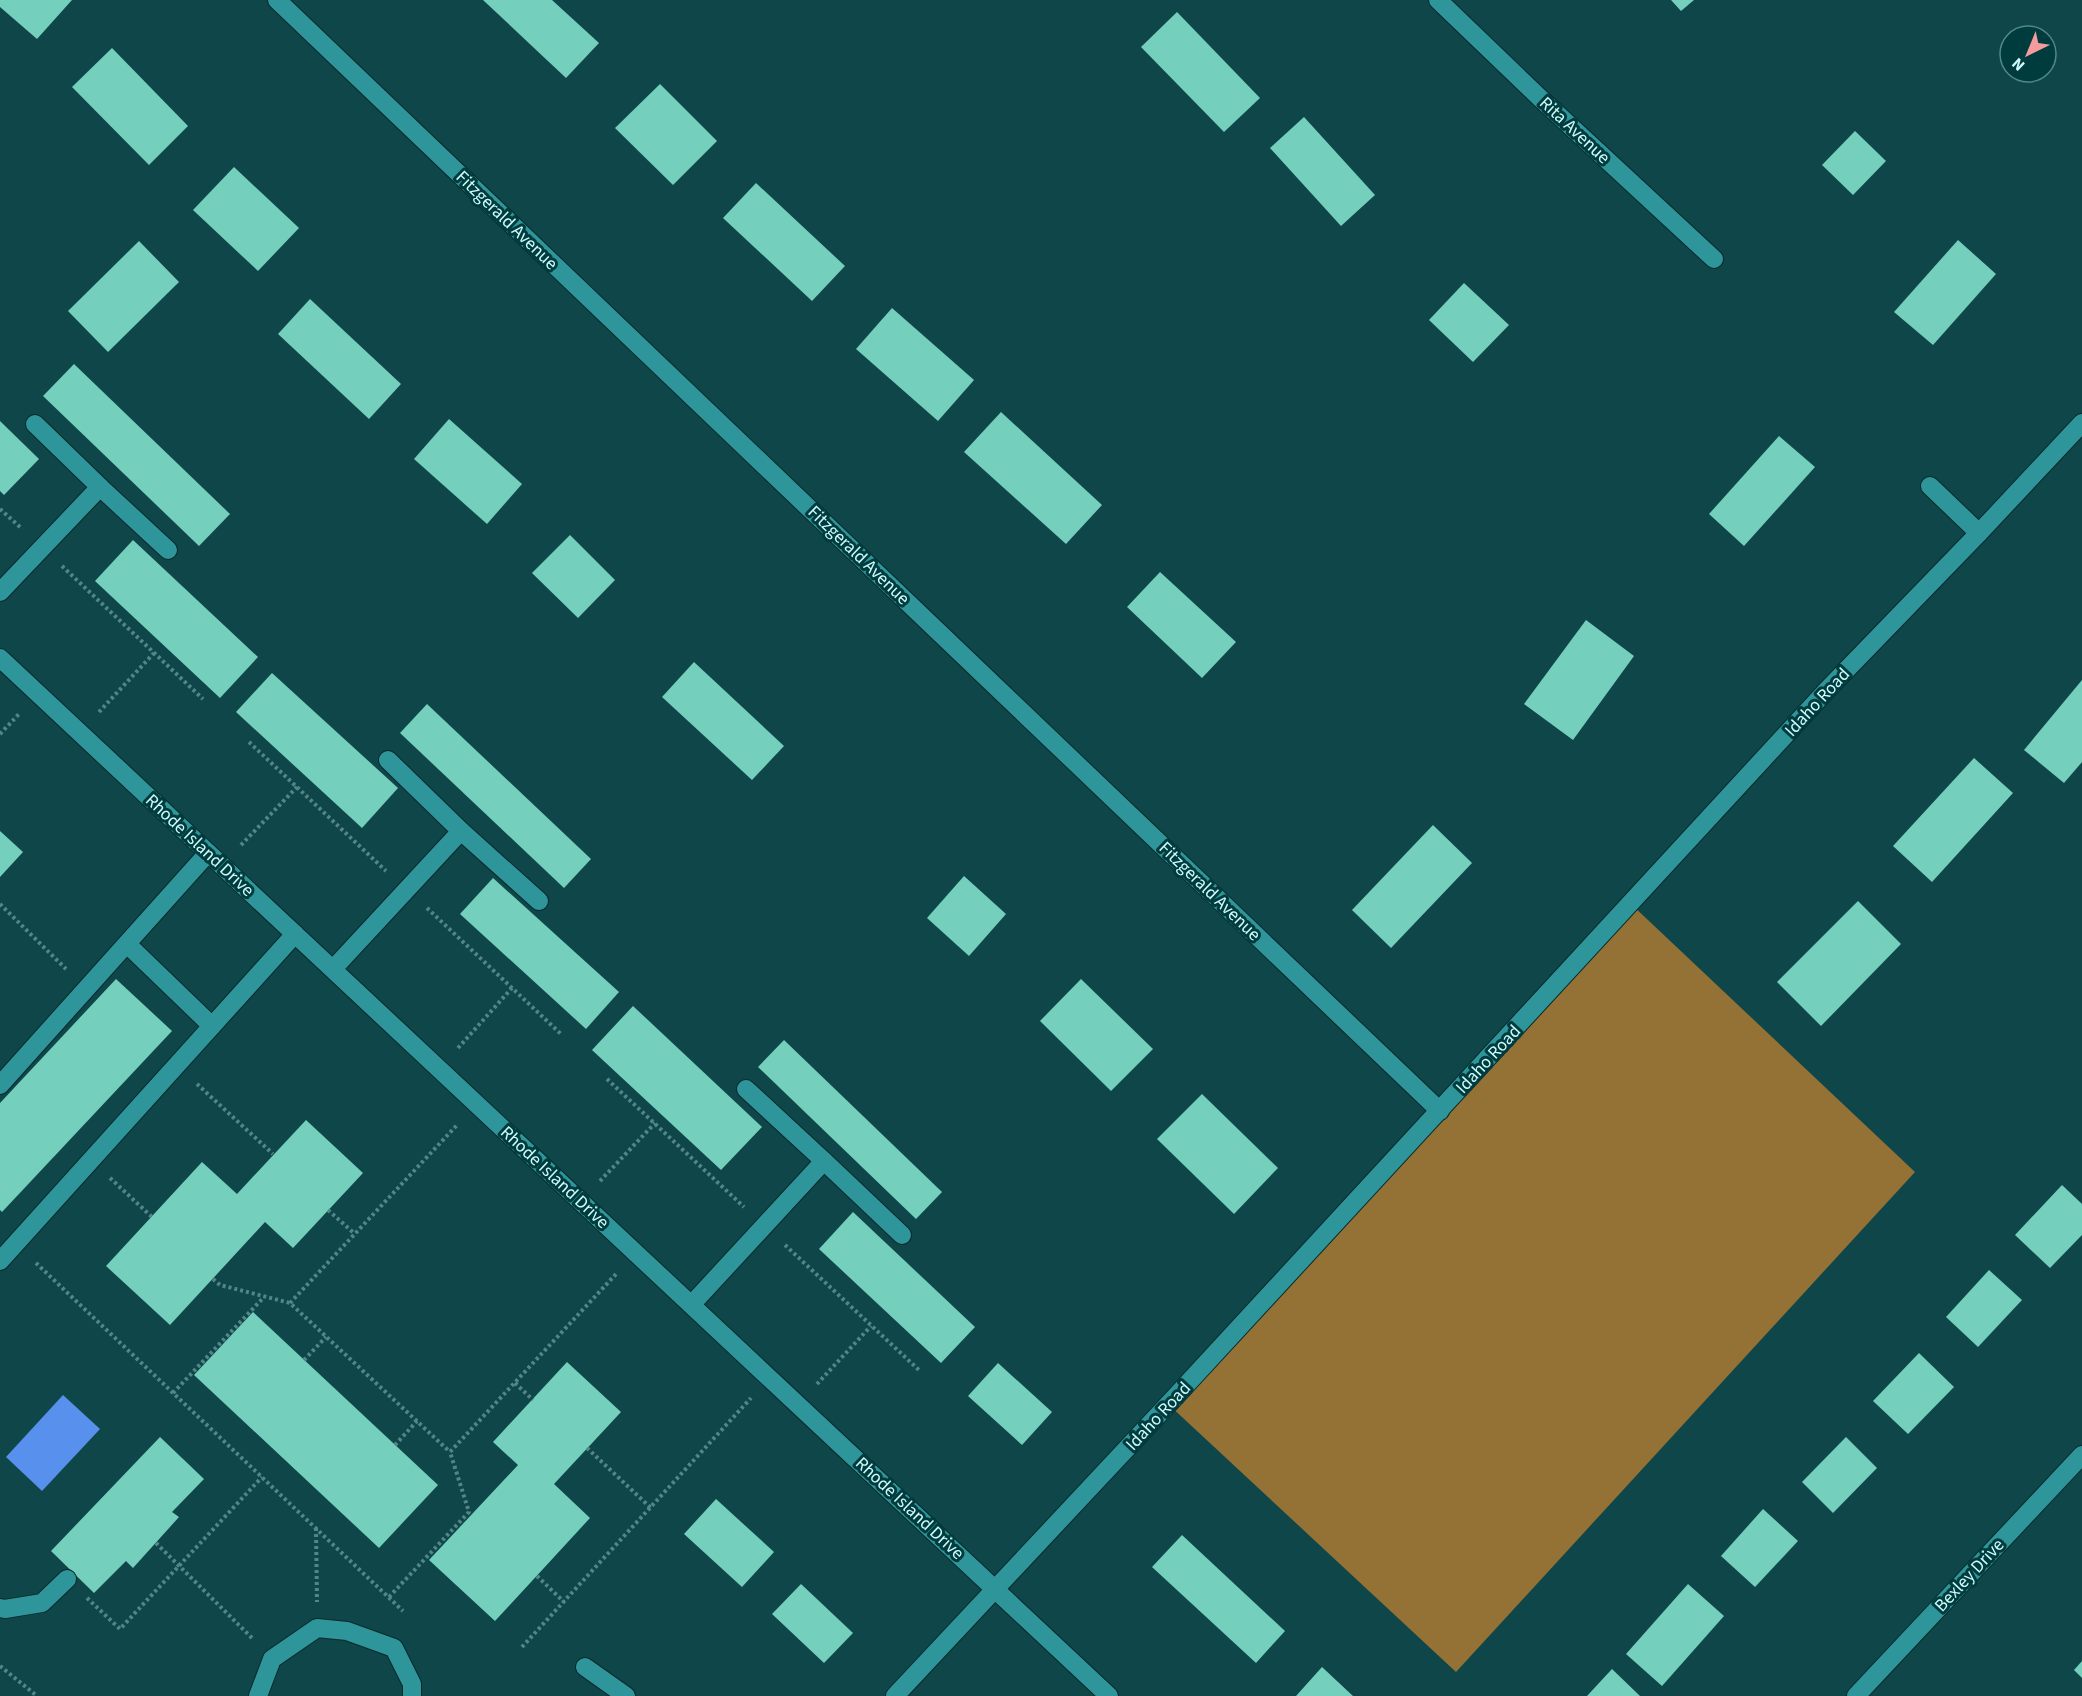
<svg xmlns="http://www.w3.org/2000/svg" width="2082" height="1696" font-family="'Source Sans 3',sans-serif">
<rect width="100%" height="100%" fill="#0f4649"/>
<!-- forest -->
<polygon fill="#947235" points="1631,904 1915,1172 1456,1672 1168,1404"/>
<!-- water -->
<polygon fill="#5891ed" points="63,1395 100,1429 42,1491 6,1457"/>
<!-- building -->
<g fill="#75cfbd">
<polygon points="0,0 72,0 37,39 0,7"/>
<polygon points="483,0 552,0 599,43 566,78"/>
<polygon points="1671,0 1694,0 1681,11"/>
<polygon points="1177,12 1260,98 1224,132 1141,47"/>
<polygon points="112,48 188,126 149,165 72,87"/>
<polygon points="660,84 717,141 673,185 615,128"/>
<polygon points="1304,117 1375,195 1341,226 1270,148"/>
<polygon points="1855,131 1886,161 1853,195 1822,165"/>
<polygon points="234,167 299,228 258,271 193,210"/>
<polygon points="756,183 845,266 812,301 723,218"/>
<polygon points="1958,240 1996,274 1933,345 1894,312"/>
<polygon points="139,241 179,282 108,352 68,311"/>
<polygon points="1464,283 1509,325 1473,362 1429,320"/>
<polygon points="310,299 401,384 369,419 278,334"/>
<polygon points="892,308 974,380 938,421 856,349"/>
<polygon points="74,364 230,514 199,546 43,396"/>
<polygon points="1001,412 1102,505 1066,544 964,452"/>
<polygon points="449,419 522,484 487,524 414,459"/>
<polygon points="0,421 39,459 4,495 0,491"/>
<polygon points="1779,436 1815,467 1744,546 1709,514"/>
<polygon points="570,535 615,580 578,618 532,573"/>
<polygon points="133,540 258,657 220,698 95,581"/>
<polygon points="1160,572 1236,642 1202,678 1127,607"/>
<polygon points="1586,620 1634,656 1573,740 1524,704"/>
<polygon points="694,662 784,746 752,780 662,697"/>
<polygon points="272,673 398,788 362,828 236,712"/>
<polygon points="2082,680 2082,762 2064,783 2024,750"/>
<polygon points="427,704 591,859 564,888 400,733"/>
<polygon points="1974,758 2013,793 1932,882 1893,846"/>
<polygon points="1433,825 1472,863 1391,948 1352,910"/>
<polygon points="0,831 23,852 0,877"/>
<polygon points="964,876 1006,914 969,956 927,918"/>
<polygon points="493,878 619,992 586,1029 460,914"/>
<polygon points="1858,901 1901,944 1821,1026 1777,982"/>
<polygon points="116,979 172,1031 2,1212 0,1210 0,1103"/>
<polygon points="1081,979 1153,1049 1111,1091 1040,1021"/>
<polygon points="633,1006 762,1127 721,1170 592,1050"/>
<polygon points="784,1040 942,1192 916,1219 758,1067"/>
<polygon points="1202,1094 1278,1168 1234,1214 1157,1139"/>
<polygon points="306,1120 363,1173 293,1248 265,1222 170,1325 106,1266 202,1162 237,1194"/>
<polygon points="2062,1185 2082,1204 2082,1235 2050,1268 2015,1235"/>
<polygon points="853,1212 975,1327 941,1363 819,1249"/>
<polygon points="1989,1270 2022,1300 1978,1347 1946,1317"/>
<polygon points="253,1312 438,1485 379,1548 194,1375"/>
<polygon points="1919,1353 1954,1387 1908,1434 1873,1401"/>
<polygon points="567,1362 621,1412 554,1484 590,1518 495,1621 429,1560 518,1465 493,1442"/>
<polygon points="998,1363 1052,1412 1022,1445 968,1396"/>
<polygon points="160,1437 204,1479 172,1512 179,1517 133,1568 126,1561 94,1593 51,1551"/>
<polygon points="1846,1437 1877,1468 1833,1513 1802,1482"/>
<polygon points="716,1499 774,1552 742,1587 684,1534"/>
<polygon points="1763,1509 1798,1541 1755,1587 1721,1556"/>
<polygon points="1182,1535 1285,1631 1256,1663 1152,1567"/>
<polygon points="801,1584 853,1633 824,1663 772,1614"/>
<polygon points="1688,1584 1724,1616 1662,1686 1626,1654"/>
<polygon points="2082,1661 2082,1678 2074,1670"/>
<polygon points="1322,1667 1353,1696 1296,1696"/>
<polygon points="1612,1669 1640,1696 1587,1696"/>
</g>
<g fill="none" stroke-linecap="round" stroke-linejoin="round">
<defs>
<g id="minor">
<polyline points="277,0 1440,1111"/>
<polyline points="1438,0 1540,98 1714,259"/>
<polyline points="35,424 100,487"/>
<polyline points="1930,486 1979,533"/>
<polyline points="0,592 100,487 168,550"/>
<polyline points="0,658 1109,1696"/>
<polyline points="461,831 539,901"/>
<polyline points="127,944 212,1026"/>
<polyline points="333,969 461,831 388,760"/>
<polyline points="0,1085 208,853"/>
<polyline points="824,1161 902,1235"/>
<polyline points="0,1261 295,934"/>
<polyline points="692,1304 824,1161 746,1089"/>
<polyline points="0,1608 5,1609 42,1603 67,1579"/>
<polyline points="585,1667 626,1696"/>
<polyline points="258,1696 272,1659 317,1628 347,1631 394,1648 412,1684 412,1696"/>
<polyline points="895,1696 1175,1397 1825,692 1979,533 2082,423"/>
<polyline points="1856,1696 2082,1455"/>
</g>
</defs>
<!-- minor casing -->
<use href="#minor" stroke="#0a2a2b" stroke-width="20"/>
<!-- path -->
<g stroke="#538689" stroke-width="4" stroke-dasharray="3 3" stroke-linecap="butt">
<polyline points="0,509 21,528"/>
<polyline points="62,566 203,699"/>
<polyline points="99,712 154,653"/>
<polyline points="0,734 19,714"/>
<polyline points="249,742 386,871"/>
<polyline points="241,845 297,787"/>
<polyline points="0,904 66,969"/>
<polyline points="427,908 562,1035"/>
<polyline points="458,1048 512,988"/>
<polyline points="607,1079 744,1207"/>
<polyline points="197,1084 273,1154"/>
<polyline points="110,1178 152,1217"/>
<polyline points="600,1181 655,1123"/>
<polyline points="328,1210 355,1234"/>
<polyline points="785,1245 920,1371"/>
<polyline points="36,1263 403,1611"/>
<polyline points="213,1279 220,1285 290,1303 450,1452"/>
<polyline points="290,1303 458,1124"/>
<polyline points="304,1360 326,1337"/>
<polyline points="515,1383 533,1400"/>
<polyline points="817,1384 871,1326"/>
<polyline points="173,1393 264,1297"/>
<polyline points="395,1445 417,1421"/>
<polyline points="587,1448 652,1509"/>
<polyline points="316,1528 317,1602"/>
<polyline points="156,1543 253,1639"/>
<polyline points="537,1576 564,1602"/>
<polyline points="389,1597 469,1512 450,1452 617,1273"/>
<polyline points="87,1598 120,1629 262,1477"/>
<polyline points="522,1647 751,1398"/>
<polyline points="0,1666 37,1696"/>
</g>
<!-- minor -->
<use href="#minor" stroke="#2e959a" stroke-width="18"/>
</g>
<g text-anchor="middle" stroke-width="6" stroke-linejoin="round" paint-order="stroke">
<!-- street labels -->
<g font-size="18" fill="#cefbfd" stroke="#003c3e">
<text transform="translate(1575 130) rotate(43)" y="6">Rita Avenue</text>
<text transform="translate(507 220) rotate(44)" y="6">Fitzgerald Avenue</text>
<text transform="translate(859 555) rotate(44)" y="6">Fitzgerald Avenue</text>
<text transform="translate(1817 702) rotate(-47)" y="6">Idaho Road</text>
<text transform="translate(200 845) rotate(43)" y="6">Rhode Island Drive</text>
<text transform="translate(1210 891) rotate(44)" y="6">Fitzgerald Avenue</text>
<text transform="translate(1488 1059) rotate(-47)" y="6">Idaho Road</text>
<text transform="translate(555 1177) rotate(43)" y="6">Rhode Island Drive</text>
<text transform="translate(1158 1416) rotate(-47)" y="6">Idaho Road</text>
<text transform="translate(910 1508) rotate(43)" y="6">Rhode Island Drive</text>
<text transform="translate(1969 1575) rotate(-47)" y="6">Bexley Drive</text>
</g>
</g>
<!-- north arrow -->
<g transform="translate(2028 54) rotate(223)"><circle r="28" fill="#003c3e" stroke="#52888a" stroke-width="1.5"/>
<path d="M0-4.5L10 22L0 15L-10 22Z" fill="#f59b9b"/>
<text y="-9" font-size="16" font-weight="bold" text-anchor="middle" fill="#cefbfd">N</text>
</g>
</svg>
